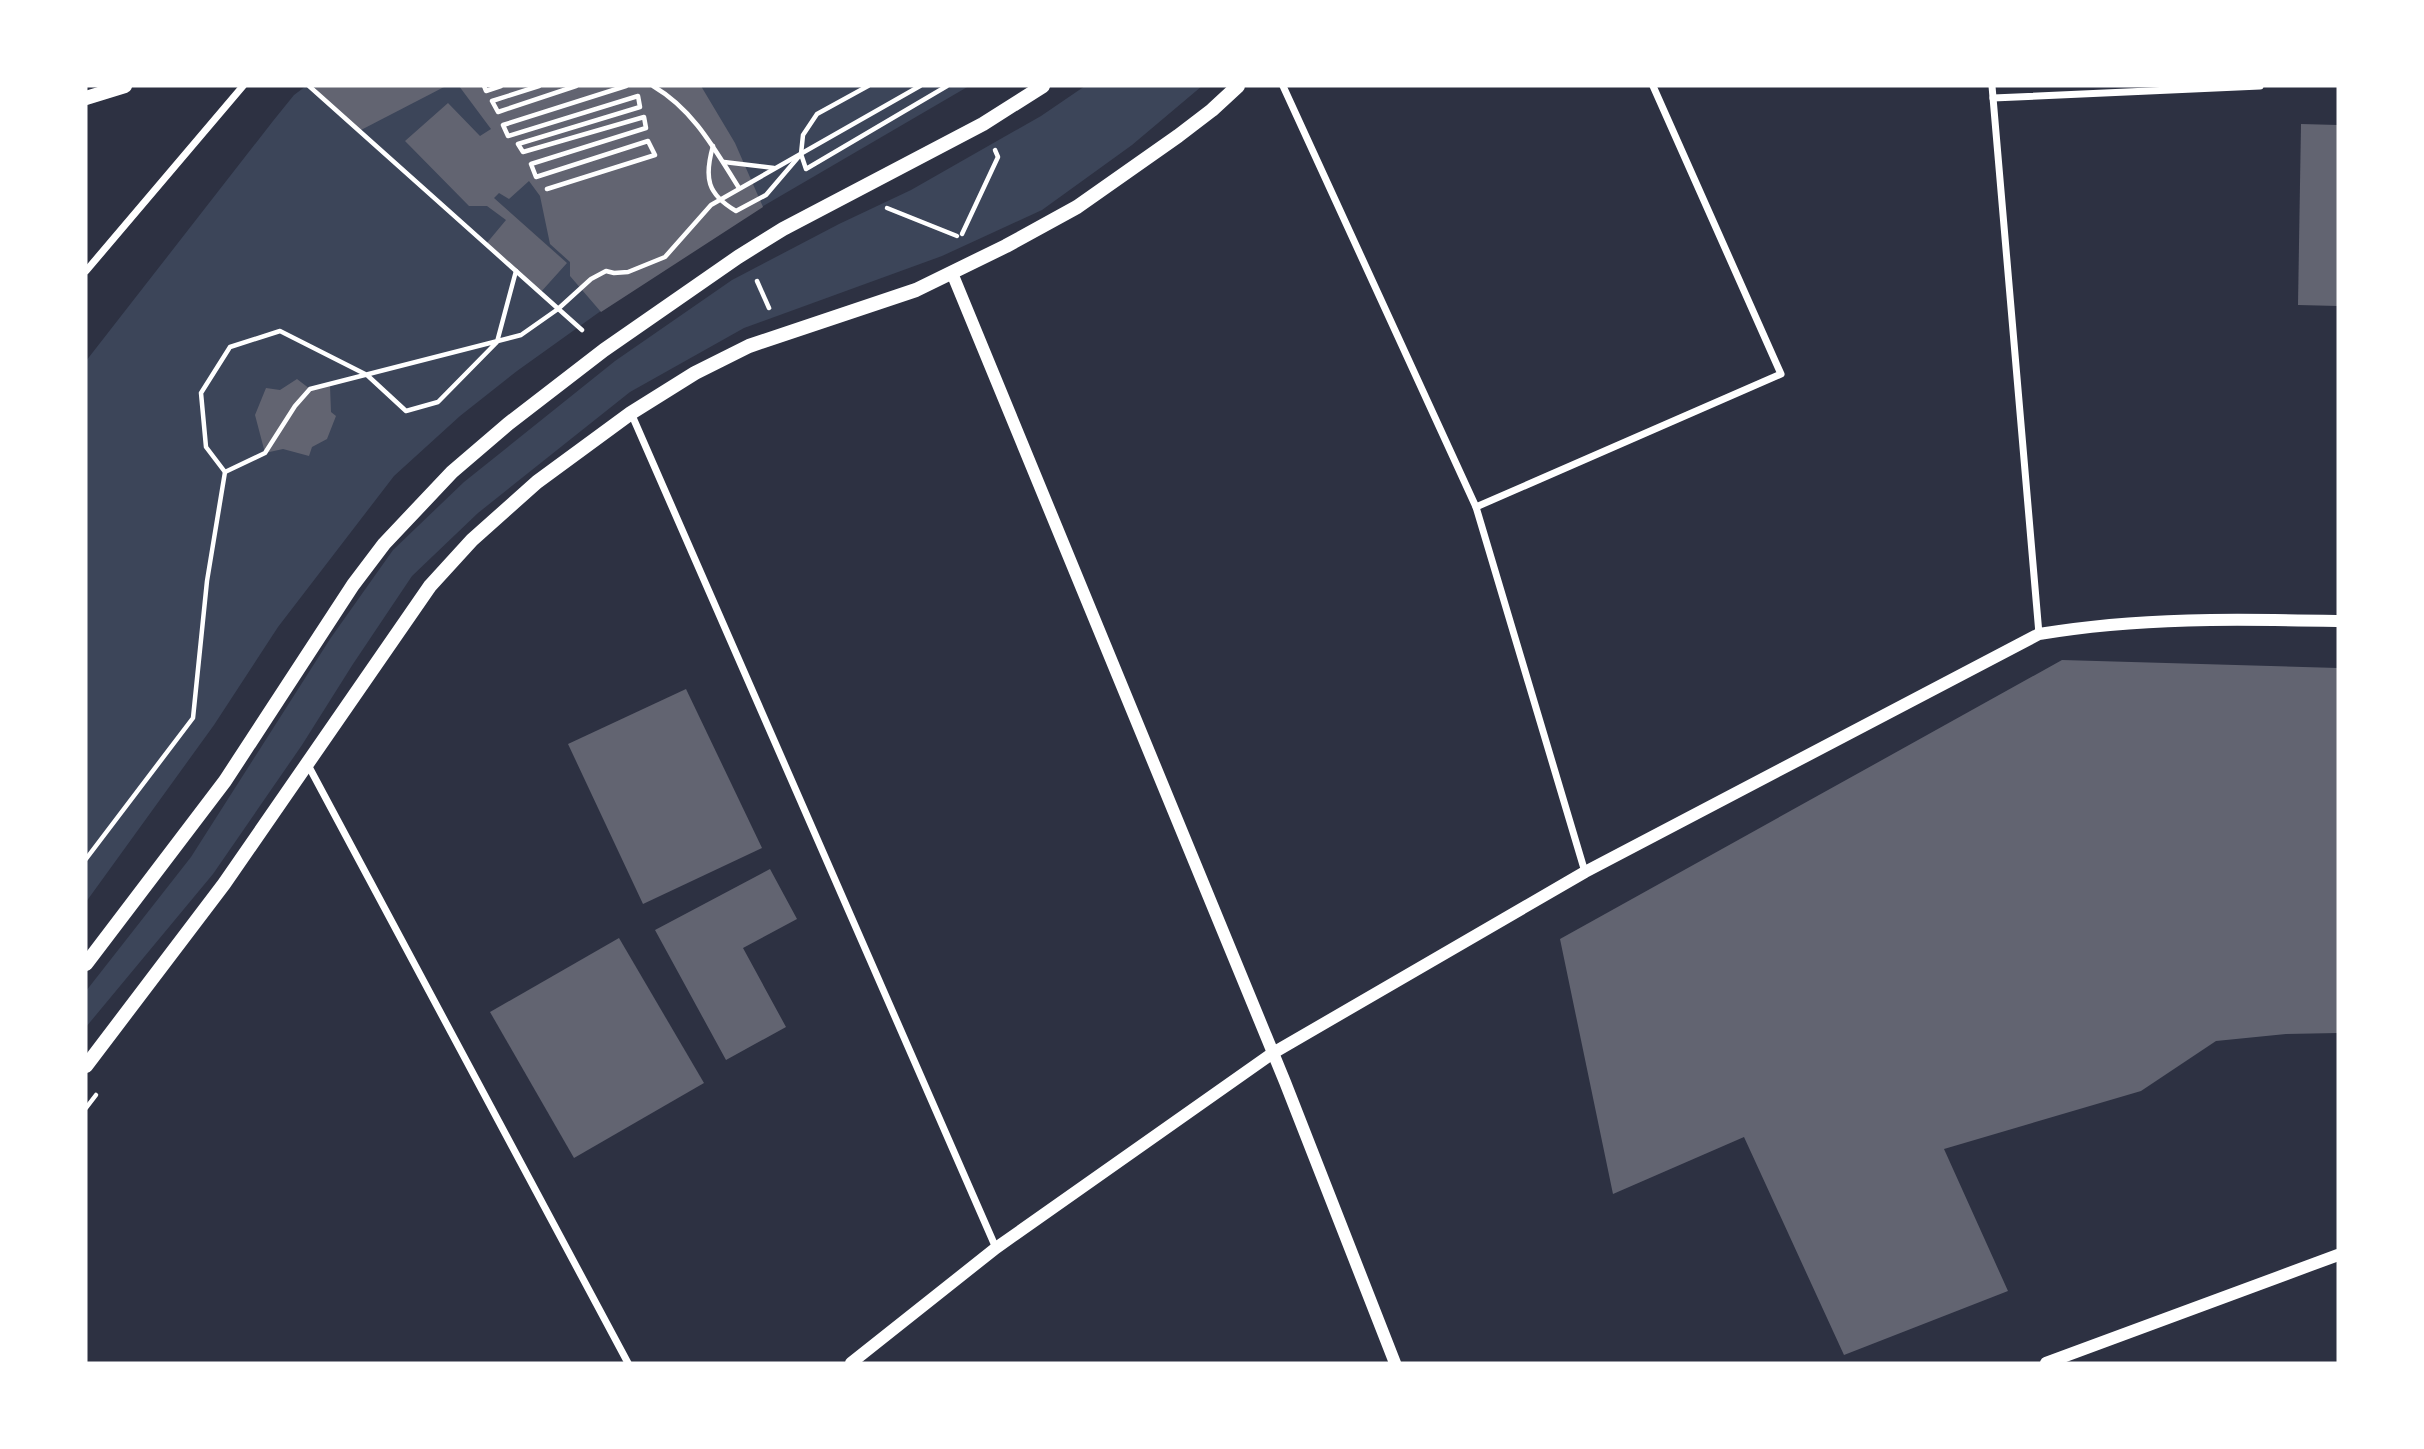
<svg xmlns="http://www.w3.org/2000/svg" width="2424" height="1449" font-family="'Sofia Sans Condensed',sans-serif">
<rect width="100%" height="100%" fill="#2d3142"/>
<!-- green -->
<g fill="#3c4559">
<polygon points="306,86 969,86 724,229 612,303 517,371 460,416 394,476 278,627 214,725 86,902 86,361 273,121 294,95"/>
<polygon points="1085,86 1202,86 1132,145 1042,210 942,256 744,328 630,392 478,513 412,576 353,664 302,745 213,874 86,1027 86,991 191,857 330,639 393,550 464,482 615,361 732,280 839,224 911,190 1041,116"/>
</g>
<!-- building -->
<g fill="#626471">
<polygon points="313,86 446,86 359,131"/>
<polygon points="459,86 701,86 735,143 763,207 601,312 570,276 570,262 550,244 540,196 529,181 509,199 499,193 494,198 567,263 540,293 486,244 506,220 487,206 469,206 405,141 448,103 480,136 491,129"/>
<polygon points="2301,124 2338,125 2338,306 2298,305"/>
<polygon points="297,379 310,389 330,386 331,412 336,416 327,439 312,447 309,456 283,449 265,453 255,415 266,388 280,390"/>
<polygon points="2062,660 2338,668 2338,1033 2286,1034 2216,1041 2141,1091 1944,1149 2008,1291 1844,1355 1744,1137 1613,1194 1560,939"/>
<polygon points="686,689 762,848 643,904 568,744"/>
<polygon points="770,869 797,919 743,948 786,1027 726,1060 655,930"/>
<polygon points="619,938 704,1083 574,1158 490,1012"/>
</g>
<g fill="none" stroke-linecap="round" stroke-linejoin="round">
<!-- path -->
<g stroke="#fff" stroke-width="4.5">
<polyline points="309,86 582,330"/>
<polyline points="484,86 486,91 501,86"/>
<polyline points="539,86 492,101 498,112 576,86"/>
<path d="M653 86C694 110 715 150 739 188"/>
<path d="M713 146C704 178 707 194 736 211L766 195 801 154 803 135 817 114 868 86"/>
<polyline points="801,154 806,169 947,86"/>
<polyline points="724,162 774,168"/>
<polyline points="547,189 655,155 648,141 536,177 531,164 646,128 644,117 523,152 518,144 640,107 638,96 508,136 503,125 626,86"/>
<polyline points="887,208 957,236"/>
<polyline points="962,234 998,157 995,150"/>
<polyline points="516,271 497,342 438,402 406,411 367,375 280,331 230,347 201,393 206,447 225,472 265,453 295,406 310,389 521,335 558,309 591,279 606,271 614,273 628,272 665,257 711,205 920,86"/>
<polyline points="757,281 769,308"/>
<polyline points="86,859 193,718 207,581 225,472"/>
<polyline points="86,1108 96,1095"/>
</g>
<!-- minor -->
<g stroke="#fff" stroke-width="7">
<polyline points="1283,86 1476,507 1585,872"/>
<polyline points="1992,86 2039,634"/>
<polyline points="1993,98 2260,86"/>
<polyline points="86,271 243,86"/>
<polyline points="631,413 996,1248"/>
<polyline points="1476,507 1781,374 1653,86"/>
<polyline points="308,765 628,1363"/>
</g>
<!-- tertiary -->
<g stroke="#fff" stroke-width="12">
<polyline points="952,273 1285,1082 1395,1363"/>
<path d="M851 1363 996 1248 1273 1053 1585 872 2039 634C2140 617 2237 619 2338 621"/>
<polyline points="2046,1363 2338,1255"/>
</g>
<!-- secondary -->
<g stroke="#fff" stroke-width="14">
<polyline points="86,98 125,86"/>
<polyline points="86,964 225,781 353,585 384,544 452,472 508,424 604,350 738,257 783,229 983,124 1043,86"/>
<polyline points="86,1066 224,884 430,586 472,540 537,482 631,413 695,373 749,346 916,290 1006,246 1077,207 1178,136 1212,110 1238,86"/>
</g>
</g>
<!-- border -->
<rect width="2424" height="1449" fill="none" stroke="#ffffff" stroke-width="175"/>
</svg>
